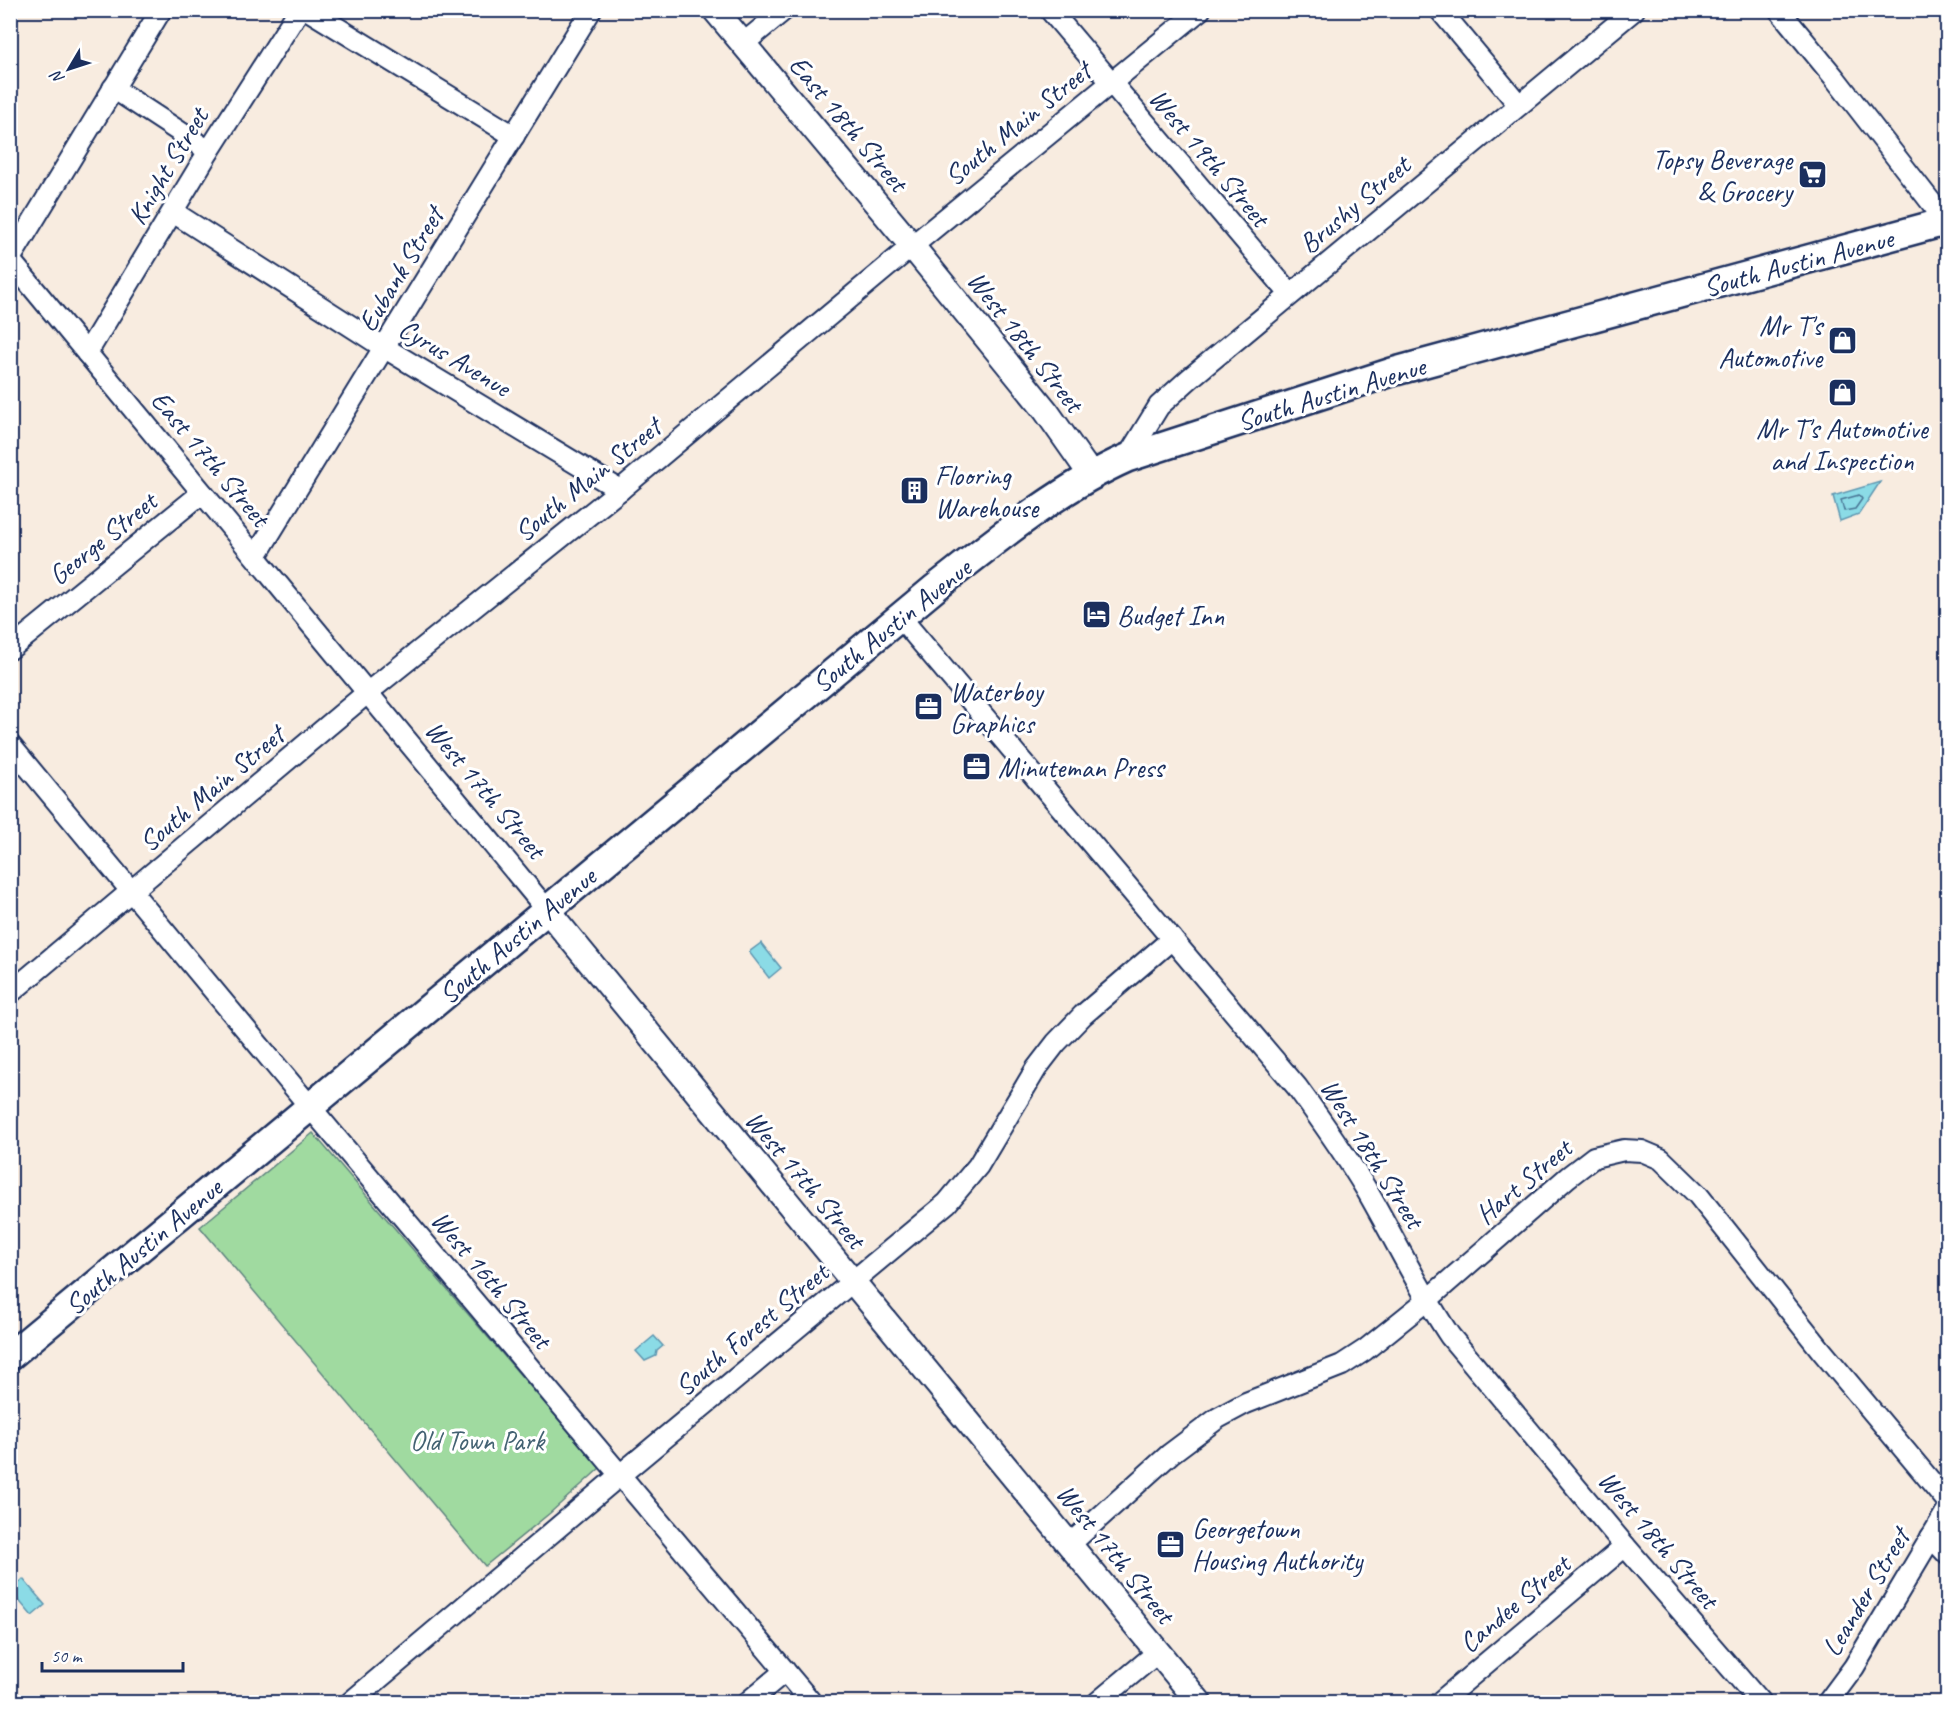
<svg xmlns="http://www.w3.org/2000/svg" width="1958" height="1713" font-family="Caveat,sans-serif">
<rect width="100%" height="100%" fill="#f8ece0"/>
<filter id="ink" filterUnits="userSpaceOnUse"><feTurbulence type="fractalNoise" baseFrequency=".0167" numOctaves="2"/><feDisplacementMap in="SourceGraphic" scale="12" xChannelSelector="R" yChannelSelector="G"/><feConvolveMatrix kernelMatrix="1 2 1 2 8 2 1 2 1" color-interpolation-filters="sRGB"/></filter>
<g filter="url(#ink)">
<!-- green -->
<polygon fill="#a0daa0" stroke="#5e847f" stroke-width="1.5" points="313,1133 600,1468 550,1513 485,1566 200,1227"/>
<!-- water -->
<g fill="#8bdbe6" stroke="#5e96b0" stroke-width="1.5">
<polygon points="1880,482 1859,514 1840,521 1833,496"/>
<polygon points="761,943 781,968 769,978 749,952"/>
<polygon points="654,1336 663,1346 657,1351 656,1356 645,1361 636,1351"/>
<polygon points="23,1579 45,1605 32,1616 11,1591"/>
</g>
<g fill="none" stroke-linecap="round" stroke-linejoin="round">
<!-- shore -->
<polygon stroke="#487494" stroke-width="1.5" points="1859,495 1862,499 1855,509 1844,511 1841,500"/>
<defs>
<g id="minor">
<polyline points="308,10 514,136"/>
<polyline points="1050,10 1290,294"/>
<polyline points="1440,10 1519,105"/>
<polyline points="1779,10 1834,77 1948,224"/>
<polyline points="744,43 784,10"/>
<polyline points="113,88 209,151"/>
<polyline points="173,212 385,348 620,490"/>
<polyline points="10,259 161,10"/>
<polyline points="10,260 547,910"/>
<polyline points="87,353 209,151 299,10"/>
<polyline points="1127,458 1159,406 1189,379 1634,10"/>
<polyline points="256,556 591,10"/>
<path d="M900 617 1297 1087C1321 1120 1345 1154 1366 1189 1395 1239 1418 1289 1450 1336L1625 1546 1760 1702"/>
<polyline points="10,649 202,493"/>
<polyline points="10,745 311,1108 811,1702"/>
<polyline points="10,993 367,693 620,490 912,246 1200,10"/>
<polyline points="1931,1537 1948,1555"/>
<polyline points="1070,1544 1170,1454 1218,1418 1246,1403 1342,1365 1365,1350 1426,1301 1568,1177 1594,1157 1624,1150 1642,1151 1661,1159 1698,1195 1821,1350 1948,1502"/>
<polyline points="351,1702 620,1475 947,1203 978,1166 1036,1069 1056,1043 1083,1015 1172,939"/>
<polyline points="748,1702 785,1671"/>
<polyline points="1098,1702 1158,1652"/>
<polyline points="1440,1702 1625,1546"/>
<polyline points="1828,1702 1854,1667 1948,1509"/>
</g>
<g id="tertiary">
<polyline points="715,10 912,246 1046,411 1091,475"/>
<polyline points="547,910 1199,1702"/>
</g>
<path id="secondary" d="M10 1356 935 588C994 542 1059 488 1127 458L1392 372 1948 221"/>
</defs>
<!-- minor casing -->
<use href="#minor" stroke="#1b2f5e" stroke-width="24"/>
<!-- tertiary casing -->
<use href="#tertiary" stroke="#1b2f5e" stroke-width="28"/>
<!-- secondary casing -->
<use href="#secondary" stroke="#1b2f5e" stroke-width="32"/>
<!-- minor -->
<use href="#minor" stroke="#fff" stroke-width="20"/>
<!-- tertiary -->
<use href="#tertiary" stroke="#fff" stroke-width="24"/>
<!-- secondary -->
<use href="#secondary" stroke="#fff" stroke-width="27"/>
</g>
</g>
<!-- icons -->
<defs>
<symbol id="supermarket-square" viewBox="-11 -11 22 22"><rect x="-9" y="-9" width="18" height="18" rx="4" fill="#1b2f5e" stroke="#fff"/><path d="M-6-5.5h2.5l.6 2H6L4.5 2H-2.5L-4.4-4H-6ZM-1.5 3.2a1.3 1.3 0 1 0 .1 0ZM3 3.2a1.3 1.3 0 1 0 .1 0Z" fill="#fff"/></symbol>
<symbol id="shop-square" viewBox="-11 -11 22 22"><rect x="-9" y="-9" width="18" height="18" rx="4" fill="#1b2f5e" stroke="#fff"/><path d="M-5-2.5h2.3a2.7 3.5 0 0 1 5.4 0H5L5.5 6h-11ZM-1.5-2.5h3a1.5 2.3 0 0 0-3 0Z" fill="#fff"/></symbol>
<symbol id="building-square" viewBox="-11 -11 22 22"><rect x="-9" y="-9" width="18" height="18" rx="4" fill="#1b2f5e" stroke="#fff"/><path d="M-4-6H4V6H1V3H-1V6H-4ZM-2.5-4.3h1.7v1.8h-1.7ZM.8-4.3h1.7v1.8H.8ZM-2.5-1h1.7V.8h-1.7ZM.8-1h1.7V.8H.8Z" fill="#fff"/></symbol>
<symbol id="hotel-square" viewBox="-11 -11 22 22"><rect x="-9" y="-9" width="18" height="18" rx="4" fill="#1b2f5e" stroke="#fff"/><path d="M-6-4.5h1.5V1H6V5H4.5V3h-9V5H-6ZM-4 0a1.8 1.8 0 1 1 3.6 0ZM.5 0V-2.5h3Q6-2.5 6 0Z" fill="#fff"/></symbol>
<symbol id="office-square" viewBox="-11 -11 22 22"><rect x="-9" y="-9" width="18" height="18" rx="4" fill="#1b2f5e" stroke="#fff"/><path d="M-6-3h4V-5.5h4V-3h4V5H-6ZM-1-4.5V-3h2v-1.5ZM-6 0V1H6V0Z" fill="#fff"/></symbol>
</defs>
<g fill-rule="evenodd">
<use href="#supermarket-square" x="1796" y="158" width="33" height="33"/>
<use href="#shop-square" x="1826" y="324" width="33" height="33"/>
<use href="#shop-square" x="1826" y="376" width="33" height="33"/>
<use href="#building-square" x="898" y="474" width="33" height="33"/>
<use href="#hotel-square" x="1080" y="598" width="33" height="33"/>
<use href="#office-square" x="912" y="690" width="33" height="33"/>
<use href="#office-square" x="960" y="750" width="33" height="33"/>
<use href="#office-square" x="1154" y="1528" width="33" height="33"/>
</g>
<g text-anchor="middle" stroke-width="6" stroke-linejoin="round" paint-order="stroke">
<!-- street labels -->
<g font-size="28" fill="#1b2f5e" stroke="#fff">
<text transform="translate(849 123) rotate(50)" y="10">East 18th Street</text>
<text transform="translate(1017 123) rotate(-39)" y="10">South Main Street</text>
<text transform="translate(1210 157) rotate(50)" y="10">West 19th Street</text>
<text transform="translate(167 166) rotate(-59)" y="10">Knight Street</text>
<text transform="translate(1354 204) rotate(-40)" y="10">Brushy Street</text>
<text transform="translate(1798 262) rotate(-15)" y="10">South Austin Avenue</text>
<text transform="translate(400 269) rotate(-59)" y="10">Eubank Street</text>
<text transform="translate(1026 341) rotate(52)" y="10">West 18th Street</text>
<text transform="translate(455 357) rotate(31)" y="10">Cyrus Avenue</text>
<text transform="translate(1331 393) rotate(-17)" y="10">South Austin Avenue</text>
<text transform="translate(211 458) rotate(50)" y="10">East 17th Street</text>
<text transform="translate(587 479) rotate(-39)" y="10">South Main Street</text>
<text transform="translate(102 538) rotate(-39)" y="10">George Street</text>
<text transform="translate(891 625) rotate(-39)" y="10">South Austin Avenue</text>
<text transform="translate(211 788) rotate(-40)" y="10">South Main Street</text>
<text transform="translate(486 789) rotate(50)" y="10">West 17th Street</text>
<text transform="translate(517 935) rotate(-40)" y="10">South Austin Avenue</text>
<text transform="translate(1373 1153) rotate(58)" y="10">West 18th Street</text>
<text transform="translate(806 1179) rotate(50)" y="10">West 17th Street</text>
<text transform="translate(1523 1181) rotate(-40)" y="10">Hart Street</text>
<text transform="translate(143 1246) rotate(-40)" y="10">South Austin Avenue</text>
<text transform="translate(492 1279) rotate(50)" y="10">West 16th Street</text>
<text transform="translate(751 1329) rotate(-40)" y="10">South Forest Street</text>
<text transform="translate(1659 1539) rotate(50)" y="10">West 18th Street</text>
<text transform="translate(1116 1553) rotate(51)" y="10">West 17th Street</text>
<text transform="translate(1865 1592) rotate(-59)" y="10">Leander Street</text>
<text transform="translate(1514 1603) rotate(-40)" y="10">Candee Street</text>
</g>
<!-- poi labels -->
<g font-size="28" fill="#1b2f5e" stroke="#fff" text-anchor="start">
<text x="1792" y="169" text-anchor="end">Topsy Beverage<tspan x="1792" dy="32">&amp; Grocery</tspan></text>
<text x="1822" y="335" text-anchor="end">Mr T's<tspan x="1822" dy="32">Automotive</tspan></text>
<text x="1842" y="438" text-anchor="middle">Mr T's Automotive<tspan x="1842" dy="32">and Inspection</tspan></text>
<text x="935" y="485">Flooring<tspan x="935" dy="32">Warehouse</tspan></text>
<text x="1117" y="625">Budget Inn</text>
<text x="950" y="701">Waterboy<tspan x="950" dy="32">Graphics</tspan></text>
<text x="998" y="777">Minuteman Press</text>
<text x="1192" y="1538">Georgetown<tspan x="1192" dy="32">Housing Authority</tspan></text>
</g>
<!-- park labels -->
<g font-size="28" fill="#436272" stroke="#fff">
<text x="477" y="1450">Old Town Park</text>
</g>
</g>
<!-- margin -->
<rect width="1958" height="1713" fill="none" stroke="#fff" stroke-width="36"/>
<rect x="18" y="18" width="1922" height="1677" fill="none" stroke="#1b2f5e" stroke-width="2" filter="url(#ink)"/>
<!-- north arrow -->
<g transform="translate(69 69) rotate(231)" stroke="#ffffff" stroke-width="4.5" paint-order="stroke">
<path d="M0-4.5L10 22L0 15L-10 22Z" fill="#1b2f5e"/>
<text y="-9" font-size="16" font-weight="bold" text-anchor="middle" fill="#1b2f5e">N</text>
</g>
<!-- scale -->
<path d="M42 1662v9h141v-9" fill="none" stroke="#1b2f5e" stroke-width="3"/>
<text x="51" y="1662" font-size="18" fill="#1b2f5e" stroke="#ffffff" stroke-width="4.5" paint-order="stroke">50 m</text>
</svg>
